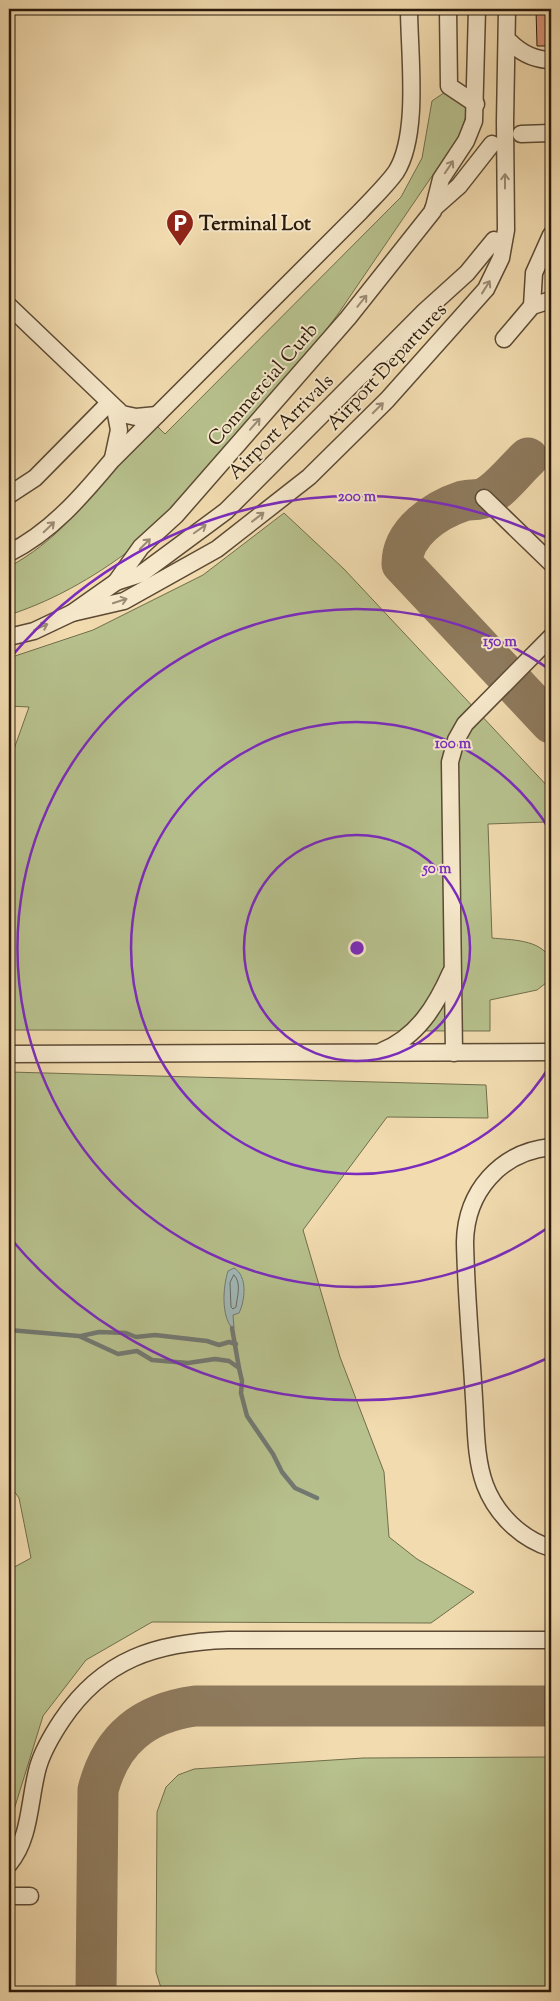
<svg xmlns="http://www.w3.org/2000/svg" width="560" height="2001" font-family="'Sorts Mill Goudy',serif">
<rect width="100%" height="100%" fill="#f1dbaf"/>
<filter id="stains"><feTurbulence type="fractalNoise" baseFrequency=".004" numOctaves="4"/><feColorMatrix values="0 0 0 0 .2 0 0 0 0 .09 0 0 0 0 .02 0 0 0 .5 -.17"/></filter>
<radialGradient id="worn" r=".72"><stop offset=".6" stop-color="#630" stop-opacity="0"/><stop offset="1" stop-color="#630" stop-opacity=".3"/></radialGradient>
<!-- green -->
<g fill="#b7c18d" stroke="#716e4c">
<path d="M448 90 468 103 466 116 460 135 338 314 301 363 142 541C101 573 58 599 9 615V567C57 540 79 510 113 469 126 454 142 440 156 425L165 434 401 197 422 158 432 101Z"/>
<path d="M284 513 344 569 551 790V814L546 822 488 824 492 938C510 940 541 939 550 959 553 965 551 973 551 979L537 990 490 1000V1031L9 1030V763L29 707 9 706V658L93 630 203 575Z"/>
<polygon points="9,1072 486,1085 488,1118 387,1117 303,1230 340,1357 384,1472 389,1537 417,1559 474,1592 431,1623 152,1622 86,1660 43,1716 9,1826 9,1570 31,1558 19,1498 9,1484"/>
<polygon points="551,1757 551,1992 162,1991 156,1972 157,1812 166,1787 178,1775 194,1769 363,1758"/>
</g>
<!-- water -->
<path fill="#a1b8b7" stroke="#727972" d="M234 1268C248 1276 245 1301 239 1313L233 1315 234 1328H232C221 1315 223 1287 228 1271Z"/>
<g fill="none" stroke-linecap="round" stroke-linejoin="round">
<!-- shore -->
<path stroke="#666961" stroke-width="1" d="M234 1275C242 1283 237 1297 236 1307L233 1309 231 1307 230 1283Z"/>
<!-- stream -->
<g stroke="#727972" stroke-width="4.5">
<polyline points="232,1328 239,1368"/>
<polyline points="9,1330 79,1336 118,1354 137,1351 152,1360 188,1363 215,1359 229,1361 239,1368 242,1381 241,1393 247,1416 273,1454 282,1472 295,1488 317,1498"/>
<polyline points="81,1336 99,1332 126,1333 136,1337 155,1335 207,1341 219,1345 229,1342 236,1344"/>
</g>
<!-- taxiway -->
<g stroke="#8e7a5d" stroke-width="41">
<path d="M528 458C515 470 501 489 486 497 479 501 470 499 463 501 436 510 402 532 402 564L551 723"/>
<path d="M96 1992 98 1790C111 1739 144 1713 195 1706H551"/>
</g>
</g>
<!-- building -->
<polygon fill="#d99276" stroke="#2b1a0b" points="536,9 551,9 551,46 537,46"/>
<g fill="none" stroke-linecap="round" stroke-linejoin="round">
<defs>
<g id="minor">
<polyline points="448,9 449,86 476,104"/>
<path d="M510 42C521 53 535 60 551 60"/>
<polyline points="521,134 551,133"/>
<polyline points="433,209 459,186 492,144"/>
<polyline points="9,306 122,414 136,417 157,415"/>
<polyline points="532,306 534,273 551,235"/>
<polyline points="504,339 532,306 551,300"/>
<polyline points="113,458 119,430 115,409"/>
<polyline points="9,495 35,478 109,403"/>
<polyline points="484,498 551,563"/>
<path d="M9 553C51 532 82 496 112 460L360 212C372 199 386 186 396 172 420 134 409 53 409 9"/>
<polyline points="116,582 141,547 176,515 348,318 433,211 441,179 466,141 474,121 477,9"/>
<polyline points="72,613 124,601 217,549 309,477 387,400 486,289 501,258 506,230 505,122 507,9"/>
<polyline points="9,637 34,631 72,613 116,582 141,574 226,511 425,311 467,273 494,240"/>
<path d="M382 1051C417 1037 436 1006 451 972"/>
<polyline points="454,1053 450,762 456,740 465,724 551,637"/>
<polyline points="9,1054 551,1052"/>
<path d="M551 1147C500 1152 466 1192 465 1242 466 1294 471 1346 474 1398 476 1426 475 1458 485 1485 496 1514 521 1539 551 1548"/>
<path d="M9 1864C31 1838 29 1799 38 1767 43 1750 52 1735 62 1720 103 1659 157 1642 228 1640H551"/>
<polyline points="9,1896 30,1896"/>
</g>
</defs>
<!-- minor casing -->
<use href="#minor" stroke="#5c4a34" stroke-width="19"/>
<!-- minor -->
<use href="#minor" stroke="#f6e8cb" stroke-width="16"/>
</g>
<!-- one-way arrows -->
<defs><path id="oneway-shaft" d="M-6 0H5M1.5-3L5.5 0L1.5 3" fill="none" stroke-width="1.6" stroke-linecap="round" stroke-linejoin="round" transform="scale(1.25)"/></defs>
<g stroke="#9b8b75">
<use href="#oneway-shaft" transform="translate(449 167) rotate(-56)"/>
<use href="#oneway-shaft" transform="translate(505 181) rotate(-90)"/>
<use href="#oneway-shaft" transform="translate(486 287) rotate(-58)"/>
<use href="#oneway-shaft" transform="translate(362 301) rotate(-51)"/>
<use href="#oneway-shaft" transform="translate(378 408) rotate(-45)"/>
<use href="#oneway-shaft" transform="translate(255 424) rotate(-49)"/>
<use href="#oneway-shaft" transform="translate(258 517) rotate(-38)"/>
<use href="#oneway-shaft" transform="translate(49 527) rotate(-44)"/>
<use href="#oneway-shaft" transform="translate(200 529) rotate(-35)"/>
<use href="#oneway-shaft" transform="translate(145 544) rotate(-45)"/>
<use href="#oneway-shaft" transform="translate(120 601) rotate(-18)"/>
<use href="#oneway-shaft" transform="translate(41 627) rotate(-24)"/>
</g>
<!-- distance rings -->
<g fill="none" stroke="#7b2cbf" stroke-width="2.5">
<circle cx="357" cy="948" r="113"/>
<path d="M551 1064A226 226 0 1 1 551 832"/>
<path d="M549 1227A339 339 0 1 1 549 669"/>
<path d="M548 1358A452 452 0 0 1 11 1239M11 657A452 452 0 0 1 548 538"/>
</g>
<!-- icons -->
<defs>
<symbol id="parking-pin" viewBox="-11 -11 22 30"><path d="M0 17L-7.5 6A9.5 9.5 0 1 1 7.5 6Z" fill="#8f2418" stroke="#f6e8cb"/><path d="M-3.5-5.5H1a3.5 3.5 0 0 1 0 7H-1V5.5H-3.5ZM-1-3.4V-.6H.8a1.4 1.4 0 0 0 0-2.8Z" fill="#fff"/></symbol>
</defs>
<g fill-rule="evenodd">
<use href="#parking-pin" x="164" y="207" width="32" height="43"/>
</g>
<g text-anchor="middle" stroke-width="4" stroke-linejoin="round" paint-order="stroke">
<!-- poi labels -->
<g font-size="20" font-weight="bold" fill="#2b1a0b" stroke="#f6e8cb" text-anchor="start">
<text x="199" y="230">Terminal Lot</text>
</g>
<!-- street labels -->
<g font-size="20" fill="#2b1a0b" stroke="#f6e8cb">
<text transform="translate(386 366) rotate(-47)" y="7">Airport Departures</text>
<text transform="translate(262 384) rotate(-49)" y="7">Commercial Curb</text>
<text transform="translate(280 426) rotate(-45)" y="7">Airport Arrivals</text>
</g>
</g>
<circle cx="357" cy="948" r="8" fill="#7b2cbf" stroke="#f6e8cb" stroke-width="2.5"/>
<g font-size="15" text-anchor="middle" font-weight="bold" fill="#7b2cbf" stroke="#f6e8cb" stroke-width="4" stroke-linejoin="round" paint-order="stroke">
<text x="357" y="501">200 m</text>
<text x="500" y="646">150 m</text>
<text x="453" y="748">100 m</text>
<text x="437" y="873">50 m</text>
</g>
<!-- margin -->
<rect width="560" height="2001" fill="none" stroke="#f1dbaf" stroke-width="30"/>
<rect x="10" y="10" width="540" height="1981" fill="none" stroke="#2b1a0b" stroke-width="2.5"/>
<rect x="15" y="15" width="530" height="1971" fill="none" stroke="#2b1a0b"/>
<rect width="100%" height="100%" filter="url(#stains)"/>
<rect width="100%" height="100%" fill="url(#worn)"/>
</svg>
